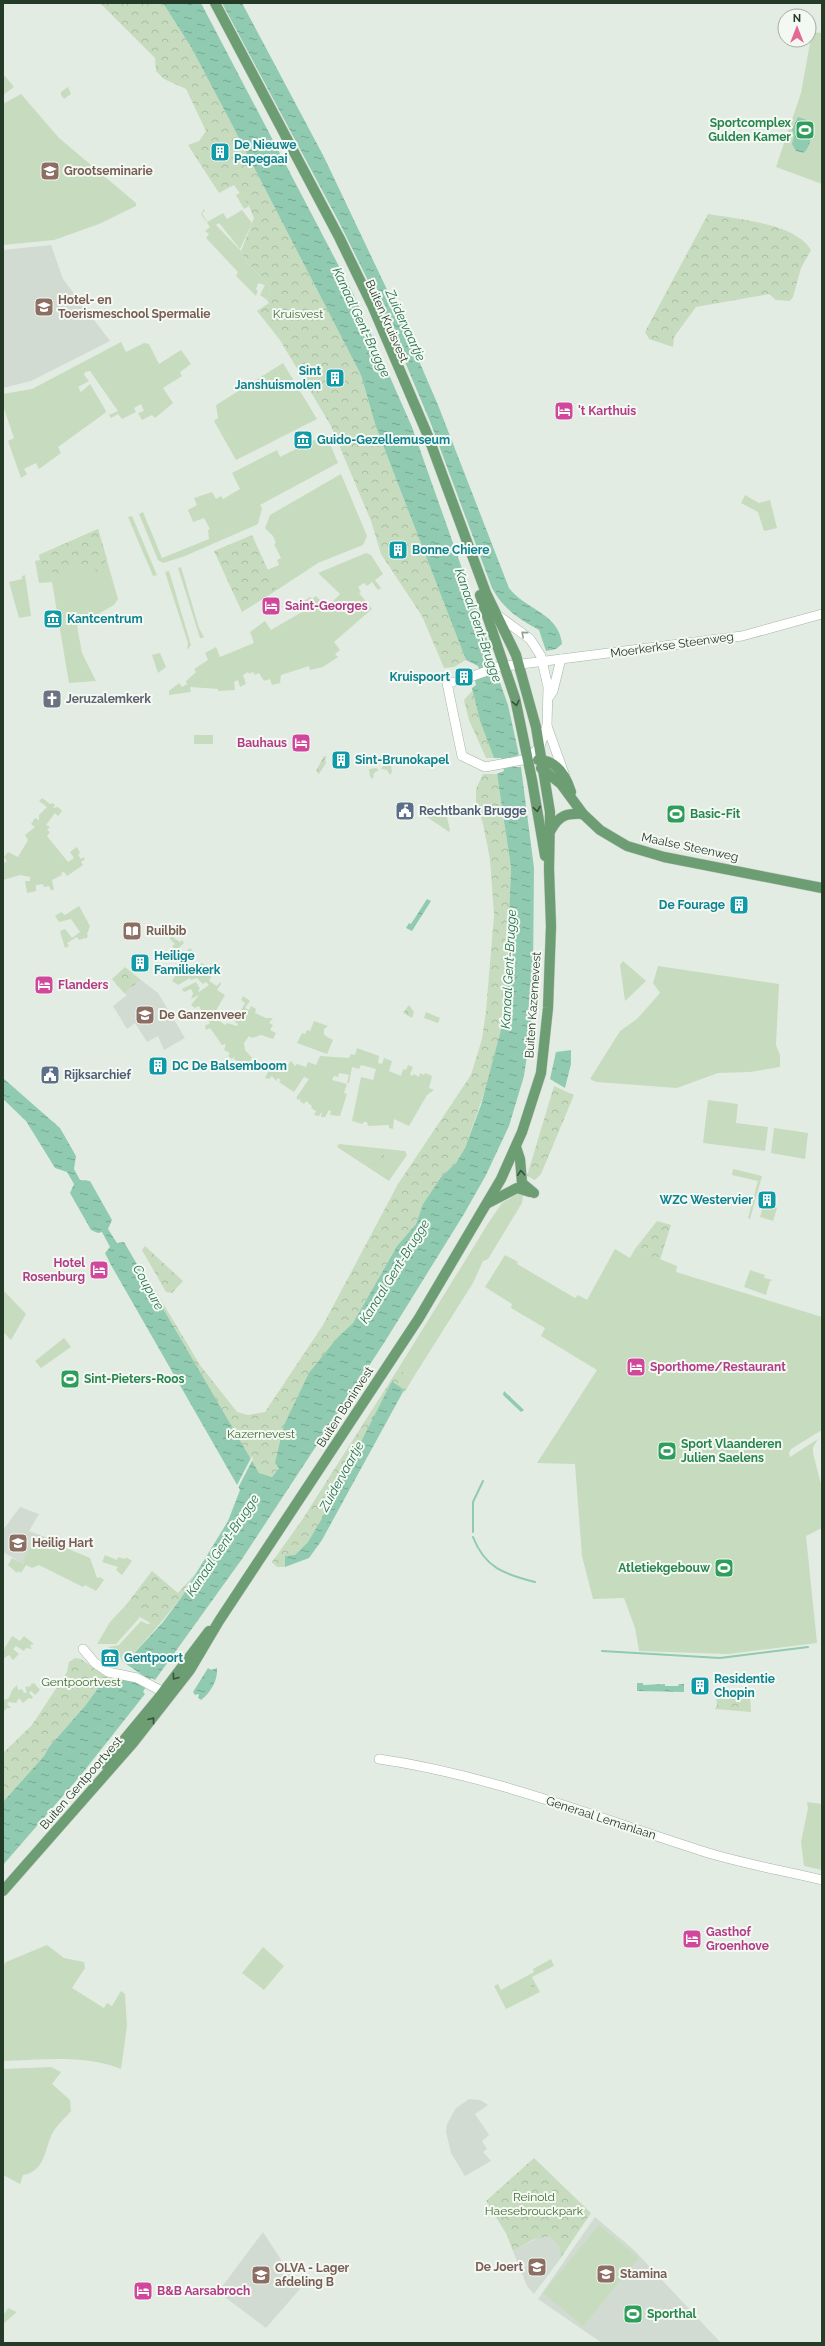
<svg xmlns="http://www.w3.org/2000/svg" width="825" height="2346" font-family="Raleway,sans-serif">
<defs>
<pattern id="forest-crowns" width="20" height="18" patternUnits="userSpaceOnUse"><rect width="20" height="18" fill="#c7dbbe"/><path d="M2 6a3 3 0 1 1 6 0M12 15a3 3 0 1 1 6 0" fill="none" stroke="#abbda3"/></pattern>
<pattern id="wetland-marsh" width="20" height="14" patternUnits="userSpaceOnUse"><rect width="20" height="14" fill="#c7dbbe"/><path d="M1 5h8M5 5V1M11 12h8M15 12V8" fill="none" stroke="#abbda3"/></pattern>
<pattern id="water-ripples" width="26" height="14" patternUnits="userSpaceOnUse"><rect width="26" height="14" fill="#90cbb1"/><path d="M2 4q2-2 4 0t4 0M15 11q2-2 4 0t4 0" fill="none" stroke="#75a690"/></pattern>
</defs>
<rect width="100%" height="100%" fill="#e3ece3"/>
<!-- built -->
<g fill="#d2dbd1">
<polygon points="51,245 63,279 110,341 31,381 3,388 3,250"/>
<polygon points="141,980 158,993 185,1038 164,1050 158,1036 147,1042 135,1023 127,1029 113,1006 127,995 124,993"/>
<polygon points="20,1507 39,1514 29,1531 37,1534 23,1560 24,1564 3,1552 3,1530"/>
<polygon points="469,2099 480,2100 488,2105 475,2114 489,2135 482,2141 487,2149 483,2152 491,2161 465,2176 451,2153 446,2132 447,2124 456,2108"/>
<polygon points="595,2217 634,2250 721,2343 602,2343 538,2299"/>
<polygon points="263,2232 300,2289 266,2328 218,2292"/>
<polygon points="541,2236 550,2236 555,2240 559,2246 560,2259 534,2294 527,2286 513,2251"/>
</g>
<!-- green -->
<g fill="#c7dbbe">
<polygon points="812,32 822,33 822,184 776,167 801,93"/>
<polygon points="5,76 14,87 3,95 3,78"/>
<polygon points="68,87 71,94 64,99 61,95 61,92"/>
<polygon points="21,94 59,138 136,203 136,206 99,224 54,240 3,245 3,104"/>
<polygon points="240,193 249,206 244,209 236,195"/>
<polygon points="204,209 205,211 202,213 207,222 223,213 227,219 242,210 252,223 240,249 219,223 216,225 241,251 248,264 271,287 267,300 260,295 265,285 258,283 256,290 258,290 256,296 236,276 238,272 206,238 209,234 205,231 210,227 201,214"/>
<polygon points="121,342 126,352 144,343 149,344 159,364 181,350 191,364 180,372 182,376 163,388 173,403 155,418 152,415 142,420 138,413 144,411 141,404 134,408 136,412 122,419 118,414 111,418 109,415 118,411 90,371 85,372 84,375 89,381 78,387 81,392 90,384 106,411 105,413 58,447 61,453 39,469 36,463 24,469 27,474 21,478 8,441 14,438 3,406 3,394 32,389"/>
<polygon points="283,363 317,419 236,460 214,421 218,418 216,405"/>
<polygon points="326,434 338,463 260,505 262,508 258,524 185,556 163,563 158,560 139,514 143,512 162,558 209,539 208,530 210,529 204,518 193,522 188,510 197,505 194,498 212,492 216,499 221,496 223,499 240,489 232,473 277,450 280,457"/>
<polygon points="341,474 367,536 363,545 318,563 277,590 267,570 279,565 277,560 281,558 274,544 276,543 273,536 265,528 270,515"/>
<polygon points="745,495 759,503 770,500 777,528 764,531 758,512 741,503"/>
<polygon points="132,516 157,575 153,576 128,517"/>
<polygon points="98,529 118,599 114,605 77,626 82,653 96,681 69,683 52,582 39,583 35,561 40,560 39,555"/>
<polygon points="366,553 371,555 383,574 375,580 381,588 378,590 372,582 367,586 364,583 358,587 361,592 359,593 372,609 334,642 340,650 335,654 338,657 323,667 310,670 309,666 281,675 280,683 272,685 270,679 264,681 259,673 255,675 253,672 249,674 248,672 243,675 246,684 240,687 238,680 234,682 235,690 218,691 218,689 190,687 191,692 169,695 169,691 179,683 182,687 187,684 186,681 196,672 194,669 208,660 205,653 216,647 220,657 254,643 250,632 265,621 271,630 302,612 298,605 310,597 312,599 316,596 324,604 327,602 330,604 340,594 318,573"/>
<polygon points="181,567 199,628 204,637 203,638 200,638 178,568"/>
<polygon points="169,571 191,645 187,650 188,643 165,572"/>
<polygon points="25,575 31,616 19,618 9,582 22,579 22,576"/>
<polygon points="160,653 166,667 158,673 152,655"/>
<rect x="194" y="735" width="19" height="9"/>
<polygon points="391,765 392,772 390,775 387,770 381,769 383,766"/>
<polygon points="376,768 379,770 374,773 373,779 370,777 369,769"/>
<polygon points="42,798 50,804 52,803 55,805 53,808 58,807 62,811 58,816 55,813 46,825 50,827 47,830 50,832 47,836 68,862 74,858 70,852 77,847 80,853 78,855 81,859 84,857 85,859 81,862 83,865 67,876 64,872 61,873 62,875 52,880 54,890 51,890 49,886 44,887 43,884 36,885 36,891 27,893 25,881 30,881 30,877 20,875 3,880 3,864 7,861 4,857 8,852 18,857 28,840 25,835 35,827 31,824 35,818 39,820 39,815 47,807 39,801"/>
<polygon points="440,810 446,813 450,830 449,832 427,817 426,812"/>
<polygon points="79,906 90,926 87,934 88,936 86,939 85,938 79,940 77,937 67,943 69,946 65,948 60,931 65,929 72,938 80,932 71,919 59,922 55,916 61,912 65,915"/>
<polygon points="171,936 180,942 182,940 184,943 176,951 172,946 175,944 170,939"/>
<polygon points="190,948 194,952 192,960 185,965 187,969 192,966 198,967 202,963 206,966 201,970 204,972 207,970 212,975 209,981 217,986 220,982 221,984 217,990 225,995 214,1014 219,1018 218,1020 225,1025 227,1023 237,1026 238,1024 235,1022 245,1003 241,1000 243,996 250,1001 245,1008 249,1010 251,1006 256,1009 255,1013 266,1018 273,1018 269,1023 273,1025 270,1030 276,1033 273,1039 261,1035 252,1038 249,1036 244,1043 245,1050 252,1058 246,1067 234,1059 235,1056 232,1059 228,1056 230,1053 224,1050 226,1044 222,1045 210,1028 206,1030 205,1026 210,1023 204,1016 201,1018 198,1014 201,1010 199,1006 195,1008 191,1005 199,995 191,999 193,993 191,989 184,992 182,989 196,982 200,989 198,990 199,992 209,985 206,982 203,984 197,978 191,980 190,978 178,985 172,981 186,959 181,956"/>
<polygon points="623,961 646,981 625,1001 620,965"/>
<polygon points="658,966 779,984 776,1045 780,1055 780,1067 750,1072 718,1073 677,1088 596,1082 590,1079 620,1031 637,1019 660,993 653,983"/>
<polygon points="426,1012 440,1018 438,1023 424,1018"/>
<polygon points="314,1021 328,1026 324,1029 324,1035 333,1040 327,1054 297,1043 302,1033 305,1034 307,1030 310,1031"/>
<polygon points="357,1048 379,1056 378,1063 382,1064 384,1058 392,1061 389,1071 401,1076 403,1069 406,1070 408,1065 413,1067 410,1074 412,1076 414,1074 419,1077 420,1073 424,1075 425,1073 432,1076 429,1088 434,1090 427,1095 409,1126 394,1119 393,1129 389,1128 389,1125 368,1126 367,1122 364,1122 362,1124 352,1121 361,1077 373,1080 376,1069 361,1065 359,1069 352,1067 349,1083 347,1083 349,1075 339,1073 338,1077 334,1076 332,1080 347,1084 344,1093 347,1094 340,1116 330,1115 331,1111 329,1110 325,1117 321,1117 322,1112 319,1116 314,1115 316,1111 311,1108 312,1106 306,1101 304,1104 300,1101 300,1098 299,1100 296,1098 309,1079 304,1077 294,1092 279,1082 281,1080 278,1078 276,1081 272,1076 269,1079 265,1078 268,1072 275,1072 276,1067 285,1069 291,1061 295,1066 297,1064 306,1067 308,1062 316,1065 320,1056 349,1058 351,1054 355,1055"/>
<polygon points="708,1100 738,1104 736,1123 768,1127 765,1151 703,1143"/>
<polygon points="774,1128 808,1133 805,1159 771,1153"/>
<polygon points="339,1144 405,1151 407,1155 389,1181 337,1147"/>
<polygon points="733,1169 762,1176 750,1219 748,1218 758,1181 732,1175"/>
<polygon points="519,1193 523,1195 522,1203 488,1259 483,1261 473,1283 413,1378 398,1369 489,1222 502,1203"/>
<polygon points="764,1204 777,1208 773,1221 760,1217"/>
<polygon points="615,1249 630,1258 635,1249 677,1266 676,1272 822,1317 822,1430 791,1449 789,1453 790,1457 818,1439 813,1447 813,1453 822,1488 822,1528 806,1536 817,1643 728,1654 639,1651 635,1628 624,1598 593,1599 582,1556 575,1464 537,1463 597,1370 541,1336 545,1328 511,1308 512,1304 485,1287 505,1255 518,1262 517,1264 575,1298 578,1295 587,1300"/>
<polygon points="750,1270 765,1275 764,1278 773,1280 770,1281 766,1295 744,1287"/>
<polygon points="3,1290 26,1314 11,1340 3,1332"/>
<polygon points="64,1338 71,1347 41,1368 35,1361"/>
<polygon points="37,1534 47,1538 44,1542 47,1543 48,1541 52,1542 90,1558 97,1578 100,1577 104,1580 96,1591 85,1585 83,1587 39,1565 32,1568 26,1565 21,1573 18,1571 17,1573 8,1565 12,1558 24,1564 23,1560"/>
<polygon points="105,1555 117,1560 118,1557 125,1559 126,1557 132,1561 122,1575 116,1570 118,1567 102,1562"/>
<polygon points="126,1605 140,1617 116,1644 97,1644 110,1622"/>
<polygon points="141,1621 147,1624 152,1623 157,1627 127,1661 127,1665 122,1661 118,1653 108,1647 119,1645"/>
<path d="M12 1636 20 1641 24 1636 34 1644 30 1645 32 1649 26 1648 24 1651 16 1646 13 1649 19 1654 13 1660 9 1655 4 1658C1 1650 8 1644 12 1636Z"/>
<polygon points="34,1683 40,1690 35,1695 31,1691 29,1693 33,1697 31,1699 29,1698 23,1703 19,1698 16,1703 9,1702 7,1704 11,1708 7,1708 3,1712 3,1697 4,1700 9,1698 12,1690 17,1685 18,1690 22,1689 24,1693 27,1692 25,1687 31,1686 31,1684"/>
<polygon points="807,1802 822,1804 822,1870 804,1866 801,1842 808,1808"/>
<path d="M47 1945 64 1958 84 1962 85 1968 72 1988 104 2008 107 2003 112 2006 121 1991 125 1994 127 2026 121 2069C83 2054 43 2060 3 2061V1966L6 1962Z"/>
<polygon points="263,1947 284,1966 264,1990 242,1973"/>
<polygon points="551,1959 554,1966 532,1977 540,1992 506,2009 494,1986 498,1984 501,1990 534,1972 533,1969"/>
<path d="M51 2067 61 2072 52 2084 70 2100 71 2111C66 2117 59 2123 55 2129 44 2144 48 2171 23 2175L20 2184 3 2175V2069Z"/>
<polygon points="599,2225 639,2258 583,2326 543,2293"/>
<polygon points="8,2308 17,2312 3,2324 3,2316"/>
</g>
<!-- forest -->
<g fill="url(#forest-crowns)">
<polygon points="100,3 163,3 191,47 228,117 361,375 376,427 466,660 454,667 444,668 422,616 381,554 371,521 331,426 280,340 257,311 269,303 267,300 271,287 248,264 241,251 254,218 249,206 234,185 219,193 188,145 199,141 206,131 186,89 164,79 156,71 155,58"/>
<path d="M708 214C736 219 796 223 811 250L801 268 793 297 790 301 776 300 769 294 696 307 674 337 673 347 649 339 645 332Z"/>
<path d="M98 529 107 559 97 572C85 559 71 569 57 574 47 570 41 566 39 555Z"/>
<polygon points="252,535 277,590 242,612 214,551"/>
<polygon points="473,690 480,721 494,758 486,758 469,720 464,700"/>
<polygon points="324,756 327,757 325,759 326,763 319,774 316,771"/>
<polygon points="483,774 497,774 511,868 505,1015 489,1079 465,1148 456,1163 441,1177 423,1204 416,1224 397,1246 353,1323 337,1338 279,1468 272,1477 259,1473 137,1266 140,1265 200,1365 237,1412 248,1415 265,1412 323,1325 398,1184 471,1075 482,1039 486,1011 494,915 490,859 483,824 476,803 476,789"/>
<polygon points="125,967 141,980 124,993 112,979"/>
<polygon points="409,1005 414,1012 412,1018 403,1013"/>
<polygon points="554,1086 574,1095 541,1174 535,1180 527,1176"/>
<polygon points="384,1153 385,1160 371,1165 371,1161 377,1154"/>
<polygon points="657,1221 671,1225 660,1260 635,1249"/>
<polygon points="145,1246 183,1281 172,1293 166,1292 142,1250"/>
<polygon points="398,1369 413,1378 404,1393 404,1390 308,1542 295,1556 285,1556 285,1567 277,1567 272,1562 302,1520"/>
<polygon points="152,1571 178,1593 196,1573 181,1598 157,1627 140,1617 126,1605"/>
<polygon points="75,1658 81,1659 105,1676 115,1681 104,1680 85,1706 49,1747 44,1756 3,1802 3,1753 32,1725 67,1672 69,1662"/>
<polygon points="715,1691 752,1692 750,1695 751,1712 715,1709 717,1705"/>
<polygon points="534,2158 591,2213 560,2259 559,2246 550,2236 534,2239 513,2251 507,2235 486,2201"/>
</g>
<!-- wetland -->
<circle fill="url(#wetland-marsh)" cx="531" cy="1989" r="4.5"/>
<!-- water -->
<g fill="url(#water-ripples)">
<polygon points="163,3 201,3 353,293 412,427 488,642 491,657 488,658 493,675 497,674 508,705 519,755 513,757 515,767 521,767 534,868 533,975 531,1028 524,1076 509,1126 486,1175 464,1214 384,1343 242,1559 155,1680 151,1678 143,1692 145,1694 81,1775 3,1865 3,1802 44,1756 49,1747 85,1706 104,1680 115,1680 127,1667 127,1661 163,1622 181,1598 228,1521 240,1490 111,1265 105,1253 110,1247 102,1232 98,1233 91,1230 70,1193 74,1184 67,1172 55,1168 26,1121 3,1099 3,1078 60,1128 76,1156 74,1169 80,1180 90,1181 112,1220 108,1229 117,1243 124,1242 259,1473 272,1477 279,1468 275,1463 284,1425 309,1373 337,1338 353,1323 397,1246 416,1224 423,1204 441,1177 456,1163 465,1148 481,1105 505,1015 511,868 497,774 504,771 501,758 494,758 480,721 472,688 476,685 475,680 482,676 478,666 466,660 376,427 361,375 228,117 191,47"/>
<path d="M222 3H242L324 157 401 319 438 405 509 588C526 610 559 613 562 644L556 649 546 651 539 630C519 619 503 609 492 588L431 424 387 319 339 222Z"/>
<path d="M798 117 807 120C815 128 811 146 804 153L796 151 792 144 794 136 792 129Z"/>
<polygon points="427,899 431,901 412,931 406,928 409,923 411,924"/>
<polygon points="571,1050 571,1064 565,1088 550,1079 556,1052"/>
<polygon points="393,1382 404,1390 322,1540 309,1558 285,1567 285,1556 295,1555 308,1542 320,1522 391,1383"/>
<polygon points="504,1391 524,1410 521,1412 503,1395"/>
<path d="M208 1668 211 1670 217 1668C218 1681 210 1693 201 1700L198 1698 199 1694 195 1695 193 1692Z"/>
<polygon points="637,1683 643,1683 643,1685 665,1684 665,1686 678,1686 679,1684 684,1684 684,1692 637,1691"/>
</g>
<!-- pier -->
<g fill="#e3ece3">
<polygon points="252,1456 253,1459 237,1490 236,1487"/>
<polygon points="126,1664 150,1680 145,1688 135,1681 116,1679"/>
</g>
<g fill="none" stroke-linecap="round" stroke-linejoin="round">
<!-- stream -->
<g stroke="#90cbb1" stroke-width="2">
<polyline points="473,1532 473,1502 483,1481"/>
<path d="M473 1537C485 1568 504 1574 535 1582"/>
<polyline points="602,1651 720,1658 808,1647"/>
</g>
<!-- secondary-tunnel -->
<polyline stroke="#bdc9bd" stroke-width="9" stroke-dasharray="9 4.5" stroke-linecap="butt" points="453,682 473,676"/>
<defs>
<g id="secondary">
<polyline points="496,614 530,639 541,656 548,687 547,726 565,776"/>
<polyline points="473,676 498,667 742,636 822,614"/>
<polyline points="453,682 447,683 462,756 485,767 528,759 540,746 547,726"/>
<polyline points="549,697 553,691 561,659"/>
<polyline points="83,1649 95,1663 108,1672 137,1678 169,1695"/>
<path d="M379 1759C489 1775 593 1816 699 1850 738 1863 781 1870 822 1880"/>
</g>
<g id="primary">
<polyline points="480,595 515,698 532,780 545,856"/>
<path d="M538 760C557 760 566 776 571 792"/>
<polyline points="541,768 561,784 583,814 600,830 627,846 664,857 822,888"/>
<path d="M551 830C559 815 567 813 583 814"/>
<polyline points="516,1147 520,1159 522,1183 534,1193"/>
<polyline points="488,1203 517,1188 530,1192"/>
<polyline points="104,1764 157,1700 209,1631"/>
<polyline points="3,1891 133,1743 190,1670 219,1621 419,1318 501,1179 522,1132 541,1073 548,1008 551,926 549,869 550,812 536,727 516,655 486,593 428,436 372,305 339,237 215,3"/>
</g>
</defs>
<!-- secondary casing -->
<use href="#secondary" stroke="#a2b6a4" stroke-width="10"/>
<!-- primary casing -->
<use href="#primary" stroke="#c2c8c3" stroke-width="11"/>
<!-- secondary -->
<use href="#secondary" stroke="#fff" stroke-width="9"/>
<!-- primary -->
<use href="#primary" stroke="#6c9d73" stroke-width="10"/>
</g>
<!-- one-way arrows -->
<defs><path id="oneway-chevron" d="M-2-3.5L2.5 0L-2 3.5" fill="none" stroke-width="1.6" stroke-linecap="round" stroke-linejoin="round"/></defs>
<use stroke="#929d93" href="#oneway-chevron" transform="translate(524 634) rotate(-139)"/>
<g stroke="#36543a">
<use href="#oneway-chevron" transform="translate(516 703) rotate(77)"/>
<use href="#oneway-chevron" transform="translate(537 809) rotate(81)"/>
<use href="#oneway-chevron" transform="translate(521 1173) rotate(-93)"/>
<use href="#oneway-chevron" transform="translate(175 1677) rotate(127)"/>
<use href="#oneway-chevron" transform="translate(152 1720) rotate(-52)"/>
</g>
<!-- icons -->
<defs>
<symbol id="stadium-square" viewBox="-11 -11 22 22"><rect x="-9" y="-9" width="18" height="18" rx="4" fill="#2e9e5b" stroke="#f4f8f3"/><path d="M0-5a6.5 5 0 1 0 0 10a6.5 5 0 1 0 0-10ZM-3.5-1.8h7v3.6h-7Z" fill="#fff"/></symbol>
<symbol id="building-square" viewBox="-11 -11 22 22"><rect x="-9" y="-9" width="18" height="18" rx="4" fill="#0f9aa8" stroke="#f4f8f3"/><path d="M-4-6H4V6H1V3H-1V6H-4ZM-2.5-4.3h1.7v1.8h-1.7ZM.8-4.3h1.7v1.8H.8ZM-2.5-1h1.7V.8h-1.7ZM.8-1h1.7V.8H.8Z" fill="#fff"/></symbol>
<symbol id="university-square" viewBox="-11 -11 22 22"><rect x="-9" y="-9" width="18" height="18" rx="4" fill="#8d6e63" stroke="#f4f8f3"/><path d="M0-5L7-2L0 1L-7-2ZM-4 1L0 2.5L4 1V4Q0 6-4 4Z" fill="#fff"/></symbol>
<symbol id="school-square" viewBox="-11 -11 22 22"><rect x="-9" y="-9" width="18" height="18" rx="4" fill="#8d6e63" stroke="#f4f8f3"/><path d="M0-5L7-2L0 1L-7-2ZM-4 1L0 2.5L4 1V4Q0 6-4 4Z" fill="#fff"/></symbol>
<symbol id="hotel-square" viewBox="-11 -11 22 22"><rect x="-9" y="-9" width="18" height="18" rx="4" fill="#d1479c" stroke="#f4f8f3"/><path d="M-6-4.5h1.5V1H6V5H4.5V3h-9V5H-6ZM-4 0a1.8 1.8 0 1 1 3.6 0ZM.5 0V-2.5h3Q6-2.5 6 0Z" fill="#fff"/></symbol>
<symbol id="museum-square" viewBox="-11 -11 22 22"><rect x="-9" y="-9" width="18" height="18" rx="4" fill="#0f9aa8" stroke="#f4f8f3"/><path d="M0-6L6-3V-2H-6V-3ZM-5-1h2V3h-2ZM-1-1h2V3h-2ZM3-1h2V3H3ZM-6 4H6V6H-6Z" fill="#fff"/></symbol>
<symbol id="church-square" viewBox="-11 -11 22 22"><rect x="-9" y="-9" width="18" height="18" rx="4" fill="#6b7280" stroke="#f4f8f3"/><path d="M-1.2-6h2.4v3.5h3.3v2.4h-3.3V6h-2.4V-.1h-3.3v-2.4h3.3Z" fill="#fff"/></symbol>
<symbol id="civic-square" viewBox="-11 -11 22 22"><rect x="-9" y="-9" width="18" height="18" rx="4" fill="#5c6f8a" stroke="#f4f8f3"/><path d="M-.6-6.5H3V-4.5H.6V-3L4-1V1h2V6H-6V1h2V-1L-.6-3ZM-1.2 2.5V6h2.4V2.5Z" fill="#fff"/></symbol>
<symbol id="library-square" viewBox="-11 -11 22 22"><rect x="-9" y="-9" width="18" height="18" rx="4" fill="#8d6e63" stroke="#f4f8f3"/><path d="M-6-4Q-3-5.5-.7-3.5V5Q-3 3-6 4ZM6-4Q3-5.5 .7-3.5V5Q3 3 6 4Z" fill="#fff"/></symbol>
</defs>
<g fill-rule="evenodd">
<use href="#stadium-square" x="794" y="119" width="22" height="22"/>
<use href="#building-square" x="209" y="141" width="22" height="22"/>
<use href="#university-square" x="39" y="160" width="22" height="22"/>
<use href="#school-square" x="33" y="296" width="22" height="22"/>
<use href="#building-square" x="324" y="367" width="22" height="22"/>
<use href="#hotel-square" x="553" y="400" width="22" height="22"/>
<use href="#museum-square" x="292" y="429" width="22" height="22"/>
<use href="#building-square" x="387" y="539" width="22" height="22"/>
<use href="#hotel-square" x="260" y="595" width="22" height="22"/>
<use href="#museum-square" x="42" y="608" width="22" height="22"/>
<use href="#building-square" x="453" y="666" width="22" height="22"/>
<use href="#church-square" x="41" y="688" width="22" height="22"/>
<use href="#hotel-square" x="290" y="732" width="22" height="22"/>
<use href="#building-square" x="330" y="749" width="22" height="22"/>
<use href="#civic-square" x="394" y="800" width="22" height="22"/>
<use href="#stadium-square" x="665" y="803" width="22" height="22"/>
<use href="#building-square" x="728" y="894" width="22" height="22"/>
<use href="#library-square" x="121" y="920" width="22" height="22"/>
<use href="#building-square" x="129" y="952" width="22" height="22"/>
<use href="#hotel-square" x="33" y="974" width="22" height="22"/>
<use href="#school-square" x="134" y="1004" width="22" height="22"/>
<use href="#building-square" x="147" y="1055" width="22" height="22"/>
<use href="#civic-square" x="39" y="1064" width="22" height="22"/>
<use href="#building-square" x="756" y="1189" width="22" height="22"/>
<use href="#hotel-square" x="88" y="1259" width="22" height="22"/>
<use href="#hotel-square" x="625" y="1356" width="22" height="22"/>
<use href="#stadium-square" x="59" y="1368" width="22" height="22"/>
<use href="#stadium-square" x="656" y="1440" width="22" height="22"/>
<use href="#school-square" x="7" y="1532" width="22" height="22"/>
<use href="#stadium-square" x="713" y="1557" width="22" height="22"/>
<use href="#museum-square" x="99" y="1647" width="22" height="22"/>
<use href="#building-square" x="689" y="1675" width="22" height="22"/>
<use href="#hotel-square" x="681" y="1928" width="22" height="22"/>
<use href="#school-square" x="526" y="2256" width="22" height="22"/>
<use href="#school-square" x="595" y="2263" width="22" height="22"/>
<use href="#school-square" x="250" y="2264" width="22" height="22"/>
<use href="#hotel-square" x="132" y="2280" width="22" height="22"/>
<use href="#stadium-square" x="622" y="2303" width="22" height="22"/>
</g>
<g text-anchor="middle" stroke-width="4" stroke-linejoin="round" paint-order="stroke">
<!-- leisure labels -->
<g font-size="12" font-weight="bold" fill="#27864d" stroke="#f4f8f3" text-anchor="start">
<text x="791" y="127" text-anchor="end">Sportcomplex<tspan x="791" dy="14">Gulden Kamer</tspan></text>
<text x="690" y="818">Basic-Fit</text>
<text x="84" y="1383">Sint-Pieters-Roos</text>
<text x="681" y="1448">Sport Vlaanderen<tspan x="681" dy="14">Julien Saelens</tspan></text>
<text x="710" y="1572" text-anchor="end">Atletiekgebouw</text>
<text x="647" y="2318">Sporthal</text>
</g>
<!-- culture labels -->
<g font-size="12" font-weight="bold" fill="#0d838f" stroke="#f4f8f3" text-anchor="start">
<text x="234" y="149">De Nieuwe<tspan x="234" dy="14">Papegaai</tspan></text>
<text x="321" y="375" text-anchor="end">Sint<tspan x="321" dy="14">Janshuismolen</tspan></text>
<text x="317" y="444">Guido-Gezellemuseum</text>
<text x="412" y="554">Bonne Chiere</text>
<text x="67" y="623">Kantcentrum</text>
<text x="450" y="681" text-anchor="end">Kruispoort</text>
<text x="355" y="764">Sint-Brunokapel</text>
<text x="725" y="909" text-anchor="end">De Fourage</text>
<text x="154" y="960">Heilige<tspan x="154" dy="14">Familiekerk</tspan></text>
<text x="172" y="1070">DC De Balsemboom</text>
<text x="753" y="1204" text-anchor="end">WZC Westervier</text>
<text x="124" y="1662">Gentpoort</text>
<text x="714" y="1683">Residentie<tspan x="714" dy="14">Chopin</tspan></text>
</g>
<!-- education labels -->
<g font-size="12" font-weight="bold" fill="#785e54" stroke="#f4f8f3" text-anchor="start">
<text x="64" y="175">Grootseminarie</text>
<text x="58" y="304">Hotel- en<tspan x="58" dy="14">Toerismeschool Spermalie</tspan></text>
<text x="146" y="935">Ruilbib</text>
<text x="159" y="1019">De Ganzenveer</text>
<text x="32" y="1547">Heilig Hart</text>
<text x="523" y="2271" text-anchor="end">De Joert</text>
<text x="275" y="2272">OLVA - Lager<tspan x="275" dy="14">afdeling B</tspan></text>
<text x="620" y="2278">Stamina</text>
</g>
<!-- park labels -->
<g font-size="12" fill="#3f6e32" stroke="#f4f8f3">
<text x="298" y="318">Kruisvest</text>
<text x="261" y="1438">Kazernevest</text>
<text x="81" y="1686">Gentpoortvest</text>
<text x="534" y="2201">Reinold<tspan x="534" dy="14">Haesebrouckpark</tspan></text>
</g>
<!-- street labels -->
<g font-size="12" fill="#243b27" stroke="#f4f8f3">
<text transform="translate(387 321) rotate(66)" y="4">Buiten Kruisvest</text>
<text transform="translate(672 645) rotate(-8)" y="4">Moerkerkse Steenweg</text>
<text transform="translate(690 847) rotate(12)" y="4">Maalse Steenweg</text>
<text transform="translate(533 1005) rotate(-86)" y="4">Buiten Kazernevest</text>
<text transform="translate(345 1407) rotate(-57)" y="4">Buiten Boninvest</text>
<text transform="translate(81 1783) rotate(-49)" y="4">Buiten Gentpoortvest</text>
<text transform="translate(601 1818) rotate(18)" y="4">Generaal Lemanlaan</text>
</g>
<!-- hotel labels -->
<g font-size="12" font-weight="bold" fill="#b23c85" stroke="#f4f8f3" text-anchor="start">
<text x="578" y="415">'t Karthuis</text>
<text x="285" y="610">Saint-Georges</text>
<text x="287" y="747" text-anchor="end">Bauhaus</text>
<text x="58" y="989">Flanders</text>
<text x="85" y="1267" text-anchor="end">Hotel<tspan x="85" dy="14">Rosenburg</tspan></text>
<text x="650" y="1371">Sporthome/Restaurant</text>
<text x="706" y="1936">Gasthof<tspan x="706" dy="14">Groenhove</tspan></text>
<text x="157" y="2295">B&amp;B Aarsabroch</text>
</g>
<!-- worship labels -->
<g font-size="12" font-weight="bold" fill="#5b616d" stroke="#f4f8f3" text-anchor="start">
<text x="66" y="703">Jeruzalemkerk</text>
</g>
<!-- service labels -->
<g font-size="12" font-weight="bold" fill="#4e5e75" stroke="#f4f8f3" text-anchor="start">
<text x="419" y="815">Rechtbank Brugge</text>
<text x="64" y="1079">Rijksarchief</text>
</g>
<!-- water labels -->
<g font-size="13" font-style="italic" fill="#247250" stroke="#f4f8f3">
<text transform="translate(362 322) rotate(65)" y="5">Kanaal Gent-Brugge</text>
<text transform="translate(406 325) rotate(65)" y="5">Zuidervaartje</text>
<text transform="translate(479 625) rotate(71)" y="5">Kanaal Gent-Brugge</text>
<text transform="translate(508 969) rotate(-87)" y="5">Kanaal Gent-Brugge</text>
<text transform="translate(394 1271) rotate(-58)" y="5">Kanaal Gent-Brugge</text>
<text transform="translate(149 1287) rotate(61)" y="5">Coupure</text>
<text transform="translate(341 1476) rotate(-61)" y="5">Zuidervaartje</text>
<text transform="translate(222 1545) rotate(-56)" y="5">Kanaal Gent-Brugge</text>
</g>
</g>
<!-- border -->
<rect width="825" height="2346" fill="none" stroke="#243b27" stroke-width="8"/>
<!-- north arrow -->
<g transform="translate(797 28)"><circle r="19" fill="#f4f8f3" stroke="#a1aca1"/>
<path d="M0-3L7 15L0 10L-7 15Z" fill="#e56894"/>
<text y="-6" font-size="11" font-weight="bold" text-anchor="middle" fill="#243b27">N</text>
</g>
</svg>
